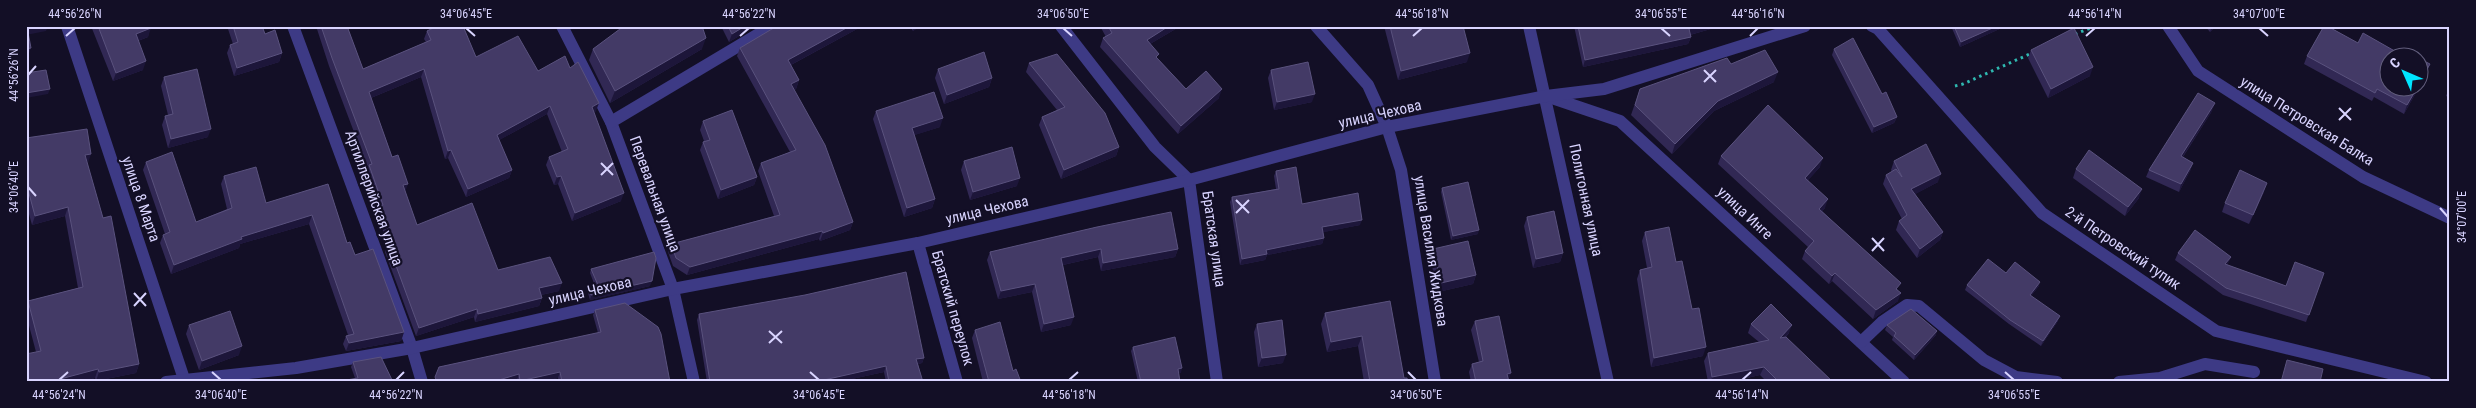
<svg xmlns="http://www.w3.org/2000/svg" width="2476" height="408" font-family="'Roboto Condensed',sans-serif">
<rect width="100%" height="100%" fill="#130f26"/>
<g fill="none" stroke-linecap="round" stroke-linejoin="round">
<!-- path -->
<g stroke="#2fb8b0" stroke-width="3" stroke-dasharray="2.5 4" stroke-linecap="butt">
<polyline points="2075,34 2096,26"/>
<polyline points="1955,86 1963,84 2032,53"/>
</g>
<!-- minor -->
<g stroke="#3d3a85" stroke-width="12">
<polyline points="67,26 185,382"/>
<polyline points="293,26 412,348 422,382"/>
<polyline points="562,26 611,122 673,289 694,382"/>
<polyline points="1061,26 1155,147 1189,180 1217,382"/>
<polyline points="1316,26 1368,85 1387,127 1401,170 1435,382"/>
<polyline points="1529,26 1608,382"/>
<polyline points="1872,26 1878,29 2042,213 2216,331 2426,382"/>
<polyline points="2168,26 2198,71 2363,177 2450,218"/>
<polyline points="1549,97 1620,121 1904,382"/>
<polyline points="611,122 772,26"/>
<polyline points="918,243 957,382"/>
<polyline points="1861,342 1882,322 1907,305 1919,306 1984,360 2016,377 2057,382"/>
<polyline points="166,382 296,368 412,348 673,289 918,243 1189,180 1387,127 1546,96 1604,89 1805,26"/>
<polyline points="2119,382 2160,378 2205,364 2254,372"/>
</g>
</g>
<!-- wall -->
<g fill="#312854">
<polygon points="91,26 150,26 148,37 138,41 143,70 113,81"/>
<polygon points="227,26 262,26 265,34 282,53 279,62 234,76 227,53 230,45 233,44"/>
<polygon points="316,26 355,26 348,29 363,69 426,42 424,39 427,31 476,57 538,71 570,68 596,111 594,112 621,201 572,221 558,184 554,185 546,165 549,157 562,152 547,114 499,140 512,170 509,178 466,197 448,158 445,159 421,77 371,98 417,225 498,270 559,291 541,295 542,298 539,306 475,322 474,317 416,336 385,252 388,245 377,214 379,210 366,173 368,169 329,66"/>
<polygon points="721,26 756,26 729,42"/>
<polygon points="910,26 920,26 913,31"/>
<polygon points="1100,26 1179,26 1179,27 1150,44 1157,58 1186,89 1219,98 1178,134 1100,47 1103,38 1106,37"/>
<polygon points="1384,26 1463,26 1467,62 1398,80"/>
<polygon points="1574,26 1721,26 1690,35 1691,37 1688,44 1583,67"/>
<polygon points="1951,26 2006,26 1960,47"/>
<polygon points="2205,26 2216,26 2210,32"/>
<polygon points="857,29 791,65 799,80 796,89 794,90 853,222 850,230 820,241 819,239 687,275 673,266 668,252 671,244 774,216 758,171 761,163 790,152 737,56 740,48"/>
<polygon points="2358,43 2427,73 2404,114 2374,97 2372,101 2304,64 2307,56"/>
<polygon points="593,49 702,49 610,103 589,60"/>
<polygon points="1834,49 1882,94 1897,117 1894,123 1872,133 1832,55"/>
<polygon points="2031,50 2090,76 2048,98 2028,58"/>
<polygon points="1029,63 1119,147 1116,156 1061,179 1039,125 1042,117 1057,110 1026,72"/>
<polygon points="1731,64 1774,82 1714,111 1672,154 1631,115 1640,89"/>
<polygon points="938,69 992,78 989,87 944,104 935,78"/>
<polygon points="1271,70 1312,102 1274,110 1268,78"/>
<polygon points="164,77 208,137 168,148 162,125 165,116 168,115 161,86"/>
<polygon points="2450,86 2450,98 2446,96"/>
<polygon points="876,111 940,127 914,135 935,199 932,208 904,217 873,119"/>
<polygon points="2212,111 2183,157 2193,163 2190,171 2179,192 2146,177 2149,170"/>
<polygon points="703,121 757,177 754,185 718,199 700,150 703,142 704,141 700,130"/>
<polygon points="26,138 87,163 139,364 136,373 96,381 95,378 81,382 26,382 36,352 26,314 26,307 28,301 78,288 65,216 32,225 26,203"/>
<polygon points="1721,156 1820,167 1808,180 1825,208 1822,211 1898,290 1898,301 1873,319 1832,281 1829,284 1802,259 1805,251 1808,247 1718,164"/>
<polygon points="964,161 1017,186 970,200 961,170"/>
<polygon points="1894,161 1938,182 1915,194 1943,232 1940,240 1917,258 1896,230 1899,221 1902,219 1883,184 1886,175 1892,172 1891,170"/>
<polygon points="146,162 196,222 227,209 221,184 224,176 266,203 328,184 347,243 404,332 401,341 346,351 343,344 346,336 348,335 309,224 240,244 239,248 171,274 160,243 163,235 165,234 143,170"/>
<polygon points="2076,169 2139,198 2125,216 2073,178"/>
<polygon points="1276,171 1302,204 1360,225 1323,232 1324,238 1322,244 1267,255 1265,260 1240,265 1230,202 1232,197 1276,189 1274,176"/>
<polygon points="1442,188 1478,234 1451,240 1441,192"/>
<polygon points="2264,192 2249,224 2222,212 2225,203"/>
<polygon points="1527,217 1563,253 1560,262 1533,268 1524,226"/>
<polygon points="1097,227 1178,249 1175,257 1101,271 1098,257 1063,265 1071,325 1041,332 1032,292 998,299 987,260 990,252"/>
<polygon points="1645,232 1676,262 1692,309 1703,356 1651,367 1637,279 1640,270 1647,268 1642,241"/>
<polygon points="1433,249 1476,275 1473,284 1438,292 1430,258"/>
<polygon points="2178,253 2228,264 2227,265 2286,286 2324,273 2306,322 2223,295 2175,260"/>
<polygon points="591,269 650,286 590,300 588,293 590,289 595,286 590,273"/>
<polygon points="2006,273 2039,286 2031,296 2058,321 2041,346 2009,324 1965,290 1967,285"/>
<polygon points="1390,301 1404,378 1408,382 1364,382 1358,346 1327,352 1321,324 1325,313"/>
<polygon points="595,310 670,382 559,382 558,378 540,382 518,382 517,380 510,382 434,382 439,367 598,333 593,315"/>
<polygon points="699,314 924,358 922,363 918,364 923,382 886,382 884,372 838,382 707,382 697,320"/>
<polygon points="1475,321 1508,380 1509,382 1471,382 1469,372 1472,364 1479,362 1471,330"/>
<polygon points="1257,324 1283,363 1258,367 1254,332"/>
<polygon points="1751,324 1789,333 1786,337 1833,382 1767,382 1760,375 1729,382 1708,382 1704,361 1708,353 1759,342 1748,333"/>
<polygon points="189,325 239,355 199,370 186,334"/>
<polygon points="1887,325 1936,335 1914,360 1892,340 1893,337 1885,330"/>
<polygon points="975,330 1021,382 983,382 972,338"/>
<polygon points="1133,347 1181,373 1179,373 1180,382 1138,382 1131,351"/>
<polygon points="353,362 393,382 355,378 351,367"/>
</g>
<!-- shaded-wall -->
<g fill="#1d163a">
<polygon points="32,26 48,26 46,31 26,35 27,27"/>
<polygon points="345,26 355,26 343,31"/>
<polygon points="745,26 756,26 729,42 732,34"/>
<polygon points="850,26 858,26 857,29 785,68 788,60"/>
<polygon points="914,26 920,26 913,31"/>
<polygon points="1169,26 1179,26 1179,27 1143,48 1147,40"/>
<polygon points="1699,26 1721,26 1686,36 1689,29"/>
<polygon points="1997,26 2006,26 1960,47 1961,42"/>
<polygon points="2212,26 2216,26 2210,32"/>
<polygon points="151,28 148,37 132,43 136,34"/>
<polygon points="1691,37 1688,44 1583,67 1585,60"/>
<polygon points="706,38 702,49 610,103 615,91"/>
<polygon points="31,48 28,56 26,56 26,49"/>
<polygon points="282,53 279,62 234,76 237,68"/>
<polygon points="1470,53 1467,62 1398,80 1401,71"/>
<polygon points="146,61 143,70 113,81 116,73"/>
<polygon points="2430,64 2427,73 2404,114 2407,105 2417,88 2418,88 2418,85"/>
<polygon points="2093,67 2090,76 2048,98 2051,89"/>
<polygon points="424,69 421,77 366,100 369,92"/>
<polygon points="1778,72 1774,82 1714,111 1672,154 1675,144 1718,101"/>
<polygon points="992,78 989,87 944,104 947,95"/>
<polygon points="799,80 796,89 789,93 791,84"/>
<polygon points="50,89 48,94 26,98 26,93"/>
<polygon points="1222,89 1219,98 1178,134 1181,126"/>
<polygon points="1315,94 1312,102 1274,110 1277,102"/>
<polygon points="599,103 596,111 590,115 592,107"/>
<polygon points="2215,103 2212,111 2178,164 2181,156"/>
<polygon points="550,106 547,114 494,143 497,135"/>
<polygon points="1897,117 1894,123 1872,133 1874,127"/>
<polygon points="943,118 940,127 909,137 912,128"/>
<polygon points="211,129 208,137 168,148 171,139"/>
<polygon points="1119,147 1116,156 1061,179 1064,170"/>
<polygon points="451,150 448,158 445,159 448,151"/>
<polygon points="91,154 88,163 85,155"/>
<polygon points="1823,158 1820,167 1802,187 1805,178"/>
<polygon points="2193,163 2190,171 2179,192 2181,184"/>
<polygon points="512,170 509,178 466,197 468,189"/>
<polygon points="1941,174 1938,182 1908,198 1911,189"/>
<polygon points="561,176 558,184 554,185 557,177"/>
<polygon points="757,177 754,185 718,199 721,190"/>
<polygon points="1020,178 1017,186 970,200 973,192"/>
<polygon points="2267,183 2264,192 2249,224 2253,215"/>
<polygon points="408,184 405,192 403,185"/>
<polygon points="2142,189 2139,198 2125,216 2128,207"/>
<polygon points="624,193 621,201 572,221 575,213"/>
<polygon points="935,199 932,208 904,217 907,208"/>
<polygon points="1828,199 1825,208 1816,218 1819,209"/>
<polygon points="68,207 65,216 32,225 35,216"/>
<polygon points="312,215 309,224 240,244 239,248 171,274 174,265 241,237"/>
<polygon points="1362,220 1360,225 1320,233 1322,227"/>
<polygon points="853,222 850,230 820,241 823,233"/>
<polygon points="1479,230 1478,234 1451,240 1453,236"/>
<polygon points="822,231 819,239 687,275 690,267"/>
<polygon points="1943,232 1940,240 1917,258 1920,249"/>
<polygon points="1324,238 1322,244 1267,255 1265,260 1240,265 1242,259 1266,250"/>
<polygon points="1101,249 1098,257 1058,266 1061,258"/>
<polygon points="1178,249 1175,257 1101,271 1103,263"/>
<polygon points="1563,253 1560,262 1533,268 1536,259"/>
<polygon points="2231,257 2228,264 2223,272 2225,264"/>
<polygon points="1835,273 1832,281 1829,284 1832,276"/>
<polygon points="1476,275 1473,284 1438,292 1441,283"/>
<polygon points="652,281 650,286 590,300 591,295"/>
<polygon points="2040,282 2039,286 2028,300 2030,295"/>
<polygon points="562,283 559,291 536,296 539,288"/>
<polygon points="1035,284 1032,292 998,299 1001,291"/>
<polygon points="1901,293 1898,301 1873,319 1876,310"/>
<polygon points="542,298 539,306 475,322 478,314"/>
<polygon points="477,309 474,317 416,336 419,328"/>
<polygon points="2060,316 2058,321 2041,346 2043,341"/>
<polygon points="1074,317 1071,325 1041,332 1044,324"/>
<polygon points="1792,325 1789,333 1776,347 1780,338"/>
<polygon points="1937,331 1936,335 1914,360 1915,355"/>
<polygon points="404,332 401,341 346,351 349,343"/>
<polygon points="1362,336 1358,346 1327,352 1331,342"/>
<polygon points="242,346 239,355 199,370 202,361"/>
<polygon points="1706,347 1703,356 1651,367 1654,358"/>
<polygon points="1286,355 1283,363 1258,367 1262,358"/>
<polygon points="924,358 922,363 914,365 916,359"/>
<polygon points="139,364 136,373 96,381 99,372"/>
<polygon points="886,366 884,372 838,382 815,382"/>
<polygon points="1764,367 1760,375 1729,382 1711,382 1712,377"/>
<polygon points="1182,368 1181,373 1176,374 1178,369"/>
<polygon points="98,369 95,378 81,382 49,382"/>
<polygon points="560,372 558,378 540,382 520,382 520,381"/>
<polygon points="1511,373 1508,381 1507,374"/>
<polygon points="519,374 517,380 510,382 492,382"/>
</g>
<!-- building -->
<g fill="#433a66" stroke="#5a527e">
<polygon points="26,26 32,26 27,27 31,48 26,49"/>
<polygon points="98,26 150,26 151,28 136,34 146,61 116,73"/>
<polygon points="233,26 262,26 265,34 275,30 282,53 237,68 230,45 238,42"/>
<polygon points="321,26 347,26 363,69 431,40 427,31 437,26 463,26 476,57 518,36 538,71 565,56 570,68 578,62 599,103 592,107 624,193 575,213 561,176 557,177 549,157 568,149 550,106 497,135 512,170 468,189 451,150 448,151 424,69 369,92 392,157 398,155 408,184 403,185 417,225 472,203 498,270 550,257 562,283 539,288 542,298 478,314 477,309 419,328 388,244 393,243 380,206 383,205 369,165 372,164 332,58"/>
<polygon points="624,26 702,26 706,38 615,91 593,49"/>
<polygon points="728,26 745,26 732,34"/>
<polygon points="777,26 850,26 788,60 799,80 791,84 825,145 853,222 823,233 822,231 690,267 676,258 671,244 780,215 761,163 796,150 740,48"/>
<polygon points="1108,26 1169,26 1147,40 1159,54 1156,57 1186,89 1206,71 1222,89 1181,126 1103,38 1112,33"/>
<polygon points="1390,26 1463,26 1470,53 1401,71"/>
<polygon points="1578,26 1699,26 1689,29 1691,37 1585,60"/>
<polygon points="1954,26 1997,26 1961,42"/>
<polygon points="2324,26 2327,26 2358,43 2363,33 2407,58 2388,58 2388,88 2417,88 2407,105 2377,89 2375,93 2307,56"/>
<polygon points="2074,28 2093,67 2051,89 2031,50"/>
<polygon points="1853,38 1882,94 1886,92 1897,117 1874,127 1834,49"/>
<polygon points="1765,50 1778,72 1718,101 1675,144 1635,105 1640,89 1727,58 1731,64"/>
<polygon points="984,52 992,78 947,95 938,69"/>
<polygon points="1057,54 1105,113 1119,147 1064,170 1042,117 1065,107 1029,63"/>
<polygon points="2411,54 2417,58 2409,58"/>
<polygon points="2418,58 2430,64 2418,85"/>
<polygon points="1308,62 1315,94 1277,102 1271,70"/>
<polygon points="197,69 211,129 171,139 165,116 173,114 164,77"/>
<polygon points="46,70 50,89 26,93 26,73"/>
<polygon points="934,92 943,118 912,128 935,199 907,208 876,111"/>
<polygon points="2198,93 2215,103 2181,156 2193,163 2181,184 2149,170"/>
<polygon points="1768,105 1823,158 1805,178 1828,199 1819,209 1901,283 1896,289 1901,293 1876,310 1835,273 1832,276 1805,251 1814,241 1721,156"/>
<polygon points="732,110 757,177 721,190 703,142 710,140 703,121"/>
<polygon points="87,129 91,154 85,155 103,218 111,216 139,364 99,372 98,369 49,382 49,380 38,382 26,382 26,354 41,351 28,301 83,287 68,207 35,216 26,182 26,138"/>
<polygon points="1926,144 1941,174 1911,189 1943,232 1920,249 1899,221 1907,215 1886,175 1896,169 1902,177 1894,161"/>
<polygon points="1012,147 1020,178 973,192 964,161"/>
<polygon points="2089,150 2142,189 2128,207 2076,169"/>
<polygon points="172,152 196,222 232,208 224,176 256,167 266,203 328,184 347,243 350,242 355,255 373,249 404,332 349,343 346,336 354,334 312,215 241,237 242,239 174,265 163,235 170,232 146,162"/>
<polygon points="1296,167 1302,204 1358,193 1362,220 1322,227 1324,238 1266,250 1267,254 1242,259 1232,197 1279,189 1276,171"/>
<polygon points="2240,170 2267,183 2253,215 2225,203"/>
<polygon points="1468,182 1479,230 1453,236 1442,188"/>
<polygon points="1554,211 1563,253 1536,259 1527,217"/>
<polygon points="1171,212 1178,249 1103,263 1101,249 1061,258 1074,317 1044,324 1035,284 1001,291 990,252 1097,227"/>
<polygon points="1669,227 1676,262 1682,261 1692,309 1699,308 1706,347 1654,358 1640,270 1652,267 1645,232"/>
<polygon points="2195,230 2231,257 2225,264 2286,286 2295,262 2324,273 2309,315 2226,288 2178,253"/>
<polygon points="1468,241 1476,275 1441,283 1433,249"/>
<polygon points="654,252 656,258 652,281 591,295 590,289 598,285 591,269"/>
<polygon points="1988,259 2006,273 2015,262 2040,282 2030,295 2060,316 2043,341 2010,320 1967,285"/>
<polygon points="906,272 924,358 916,359 923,382 889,382 886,366 815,382 710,382 699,314 805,295"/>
<polygon points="1390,301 1404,378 1407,378 1408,382 1370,382 1362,336 1331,342 1325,313"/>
<polygon points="625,303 658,327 661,334 670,382 562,382 560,372 520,381 519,374 492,382 437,382 435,377 439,367 601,332 595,310"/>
<polygon points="1771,304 1792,325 1780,338 1786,337 1833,382 1779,382 1764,367 1712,377 1708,353 1769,340 1751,324"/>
<polygon points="1911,309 1937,331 1915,355 1894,336 1896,333 1887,325"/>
<polygon points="230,311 242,346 202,361 189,325"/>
<polygon points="1499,316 1511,373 1507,374 1509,382 1476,382 1472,364 1483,361 1475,321"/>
<polygon points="1282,320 1286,355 1262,358 1257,324"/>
<polygon points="1000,322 1013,371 1016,369 1021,382 989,382 975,330"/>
<polygon points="1175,337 1182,368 1178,369 1180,382 1141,382 1133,347"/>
<polygon points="381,357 393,382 335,382 358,378 353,362"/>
<polygon points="2287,360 2323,369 2320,382 2281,382"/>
</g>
<!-- ticks -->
<path fill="none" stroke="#d9d4ff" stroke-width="2" d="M466 28 475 36M1063 28 1072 36M1661 28 1670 36M2259 28 2268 36M66 36 75 28M740 36 749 28M1413 36 1422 28M1750 36 1758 28M2086 36 2095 28M1704 70 1716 82M28 75 36 66M1704 82 1716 70M2339 108 2351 120M2339 120 2351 108M601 163 613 175M601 175 613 163M28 187 36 196M1236 200 1249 213M2440 208 2448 217M1236 213 1249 200M1872 238 1884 251M1872 251 1884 238M134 293 146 306M134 306 146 293M769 331 782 343M769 343 782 331M212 372 221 380M810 372 819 380M1408 372 1416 380M2005 372 2014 380M59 380 68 372M396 380 404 372M1069 380 1078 372M1742 380 1751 372"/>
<g text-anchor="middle" stroke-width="4.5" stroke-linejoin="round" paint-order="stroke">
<!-- street labels -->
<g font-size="15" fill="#d9d4ff" stroke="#130f26">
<text transform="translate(1380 114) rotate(-13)" y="5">улица Чехова</text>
<text transform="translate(2307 121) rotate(32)" y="5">улица Петровская Балка</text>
<text transform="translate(655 194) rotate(70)" y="5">Перевальная улица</text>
<text transform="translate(374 198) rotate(70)" y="5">Артиллерийская улица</text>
<text transform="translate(141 199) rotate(71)" y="5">улица 8 Марта</text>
<text transform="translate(1586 200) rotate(78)" y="5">Полигонная улица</text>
<text transform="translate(987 210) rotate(-13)" y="5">улица Чехова</text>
<text transform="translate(1745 213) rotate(43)" y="5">улица Инге</text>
<text transform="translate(1214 239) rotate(82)" y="5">Братская улица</text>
<text transform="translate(2123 248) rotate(34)" y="5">2-й Петровский тупик</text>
<text transform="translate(1431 251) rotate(81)" y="5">улица Василия Жидкова</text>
<text transform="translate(590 291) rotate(-13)" y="5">улица Чехова</text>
<text transform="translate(953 308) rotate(74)" y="5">Братский переулок</text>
</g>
</g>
<!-- border -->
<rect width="2476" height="408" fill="none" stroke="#130f26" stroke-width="55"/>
<!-- north arrow -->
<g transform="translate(2404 72) rotate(315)"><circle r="24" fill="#130f26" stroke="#625e7d"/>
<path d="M0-4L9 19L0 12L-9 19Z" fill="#00e5ff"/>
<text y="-8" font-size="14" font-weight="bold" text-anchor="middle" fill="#d9d4ff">С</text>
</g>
<rect x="28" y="28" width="2420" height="352" fill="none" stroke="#d9d4ff" stroke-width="2"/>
<g font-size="12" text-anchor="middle" fill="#d9d4ff">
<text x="75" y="18">44°56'26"N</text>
<text x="466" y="18">34°06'45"E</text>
<text x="749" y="18">44°56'22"N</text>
<text x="1063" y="18">34°06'50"E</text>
<text x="1422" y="18">44°56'18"N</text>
<text x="1661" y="18">34°06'55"E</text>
<text x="1758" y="18">44°56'16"N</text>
<text x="2095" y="18">44°56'14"N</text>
<text x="2259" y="18">34°07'00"E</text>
<text transform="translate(14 75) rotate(-90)" y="4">44°56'26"N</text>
<text transform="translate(14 187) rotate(-90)" y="4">34°06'40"E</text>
<text transform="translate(2462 217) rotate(-90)" y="4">34°07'00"E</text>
<text x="59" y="399">44°56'24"N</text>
<text x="221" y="399">34°06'40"E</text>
<text x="396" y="399">44°56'22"N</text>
<text x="819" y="399">34°06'45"E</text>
<text x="1069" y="399">44°56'18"N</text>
<text x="1416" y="399">34°06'50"E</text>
<text x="1742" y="399">44°56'14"N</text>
<text x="2014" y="399">34°06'55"E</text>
</g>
</svg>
